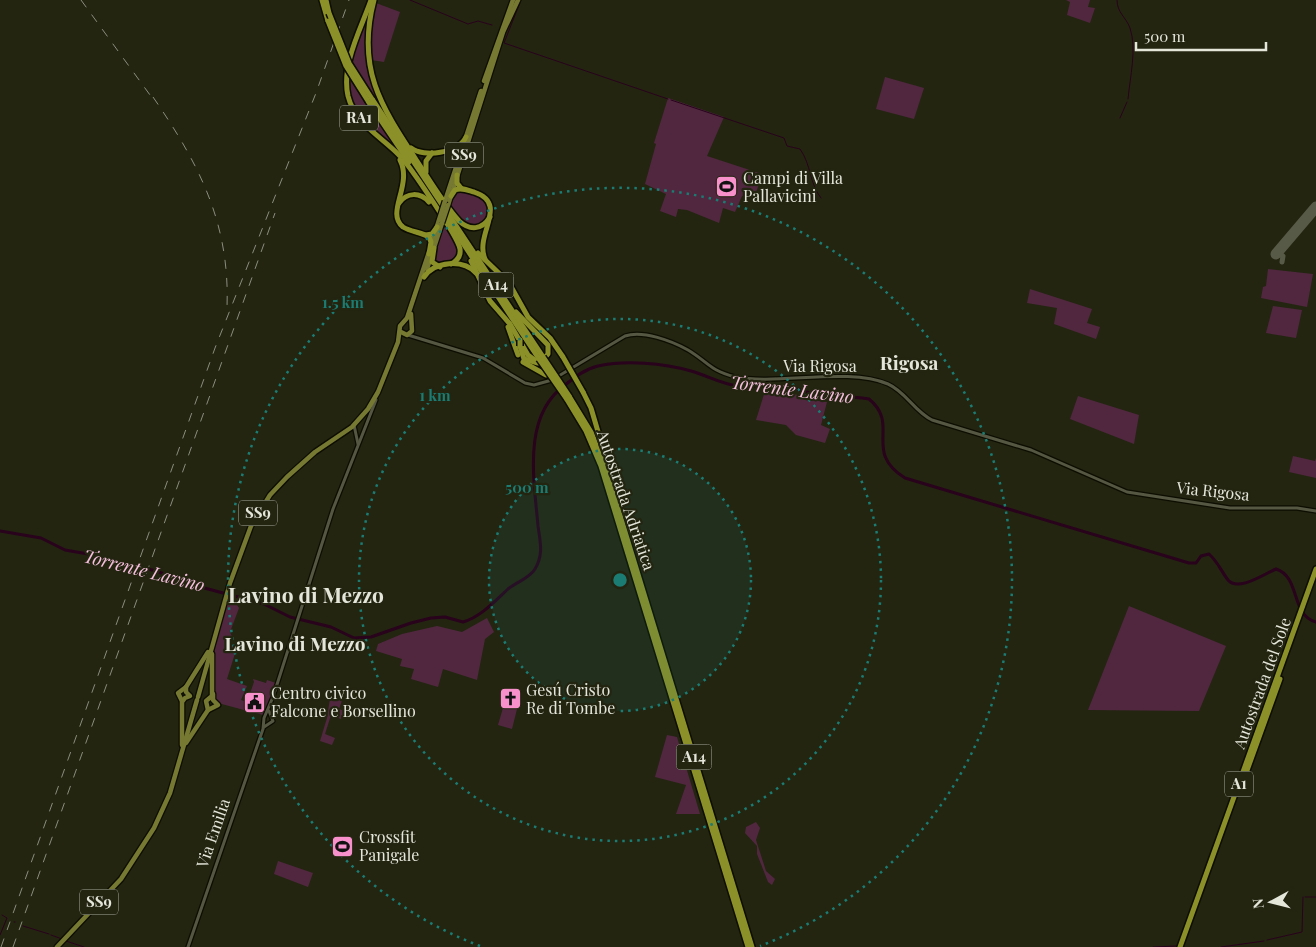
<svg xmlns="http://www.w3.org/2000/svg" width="1316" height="947" font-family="'Playfair Display',serif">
<rect width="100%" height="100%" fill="#232511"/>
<!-- green -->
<g fill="#50273f">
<polygon points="372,0 366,67 369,69 382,110 351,61"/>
<polygon points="1066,0 1090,0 1088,7 1095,8 1090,23 1067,15 1070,2"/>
<polygon points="376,3 400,12 384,62 371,60 370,28"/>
<polygon points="348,74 398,152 365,124 350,100"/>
<polygon points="885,77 924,88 914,119 876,109"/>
<polygon points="668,98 724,117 707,156 762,174 754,199 742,196 735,212 723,208 719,223 687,210 678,209 676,217 660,211 666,194 645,184 656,144 654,143"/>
<path d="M458 190C465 192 474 193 480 196 498 206 483 235 465 225 459 222 454 212 449 207Z"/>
<polygon points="444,225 458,246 458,255 452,262 438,265 433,260"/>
<polygon points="1268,269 1313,274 1307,307 1261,298 1263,287 1266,286"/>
<polygon points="1030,289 1092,309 1087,323 1100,327 1096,339 1054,324 1057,308 1027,303"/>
<polygon points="1273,306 1302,310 1296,338 1266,333"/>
<polygon points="765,391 787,391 810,400 827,402 821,425 830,429 825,443 796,435 786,425 756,420"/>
<polygon points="1078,396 1139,415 1134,444 1070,419"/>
<polygon points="1293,456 1315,461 1316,458 1316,478 1289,472"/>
<path d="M226 602 237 605 239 608 230 632 232 637 230 644 237 647 227 679 247 686 241 700 247 702 254 682 253 679 266 683 267 680 276 683 268 707 263 715 218 703C203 682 219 626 226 602Z"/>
<polygon points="1129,606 1226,646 1199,711 1088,710"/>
<polygon points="487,618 494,632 485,639 477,680 443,669 438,687 411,679 414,669 400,666 402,659 376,651 378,644 402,634 437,626 462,632"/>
<polygon points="331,692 344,695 339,709 344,711 341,719 331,715 325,734 335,738 332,745 320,741 327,718"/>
<polygon points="505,701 518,705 512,729 498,725"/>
<polygon points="667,735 677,737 700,814 676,814 686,785 655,777"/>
<polygon points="756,822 760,828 756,840 766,871 775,879 772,885 768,882 757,854 757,846 745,833 746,827"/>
<polygon points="278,861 313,873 308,887 274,874"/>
</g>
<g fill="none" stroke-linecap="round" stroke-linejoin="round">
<!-- stream -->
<g stroke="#29021c" stroke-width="1">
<polyline points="410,0 468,24 478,21 492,25"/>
<polyline points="521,0 504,43 668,99"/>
<path d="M1117 0C1117 13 1126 17 1130 28 1137 49 1130 77 1128 99"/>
<path d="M671 100 784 138 787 146 800 149C811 164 810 185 821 198"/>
<polyline points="1120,118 1127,102"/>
<polyline points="1305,897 1316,897"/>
<polyline points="14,922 15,922"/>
<polyline points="23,926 49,934"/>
<polyline points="0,935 7,918 2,915"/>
<polyline points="51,935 62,939"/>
<polyline points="1267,940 1302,932 1303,897"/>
<polyline points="66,941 84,947"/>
<polyline points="1153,947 1176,946"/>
<polyline points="1221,947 1264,941"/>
</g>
<!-- river -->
<path stroke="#29021c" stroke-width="3" d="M0 531 41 538 65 550 88 554 156 571 197 586 264 604 290 617 331 627 354 638 371 637 411 623 431 618 445 617 463 622C481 617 496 600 508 589 516 582 529 579 535 569 544 554 540 541 538 526 534 479 522 416 565 385 575 377 585 369 598 366 626 360 663 363 691 371 708 376 721 384 738 386 754 387 771 385 787 387 798 388 809 394 820 395 836 396 853 396 869 399 901 425 862 451 905 478L1189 563H1196L1201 556 1209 554C1218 562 1221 571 1228 580 1238 592 1264 574 1276 569 1301 577 1290 615 1316 622"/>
<!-- taxiway -->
<polyline stroke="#585a48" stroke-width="5" points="1277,253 1283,256 1282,262"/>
<!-- runway -->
<polyline stroke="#585a48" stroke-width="11" points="1276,254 1316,207"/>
<defs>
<g id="secondary">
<path d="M408 335 483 358 525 383 534 385 552 380 625 336C643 330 672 341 688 350 708 362 709 370 735 377 779 385 848 367 888 384 906 392 914 411 932 420L1031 450 1127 492 1230 508H1297L1316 511"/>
<polyline points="354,425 358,444"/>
<polyline points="264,727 273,721 269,711"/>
<polyline points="188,947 263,729 264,718 273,697 333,509 376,400"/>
</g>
<g id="primary">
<polyline points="484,81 513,0"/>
<polyline points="445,201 481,91"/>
<polyline points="448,205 503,32 518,0"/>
<polyline points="431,245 439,220"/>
<polyline points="427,269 442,223"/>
<polyline points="401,332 407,335 412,331 411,314"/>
<polyline points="198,697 230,583 251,526 270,495 287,477 315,452 352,427 368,409 378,392 398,342 400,326 407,318 429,252"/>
<polyline points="182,701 178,693 186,687"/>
<polyline points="208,710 218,705 213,700 213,694"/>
<polyline points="186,743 208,710 206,701 212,696 212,654"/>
<polyline points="182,745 182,702 185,698 190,696 186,692 186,687 208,652"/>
<polyline points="57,947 121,879 154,828 170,793 197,700"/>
</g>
<g id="highway">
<polyline points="322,0 328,21"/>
<polyline points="326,0 329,13"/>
<path d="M371 0C361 29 341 64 348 96 355 124 381 136 400 156 410 166 458 237 460 249 461 256 457 261 451 264"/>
<path d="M374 0C356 69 381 106 417 161 430 181 443 203 459 221 470 231 482 230 490 217"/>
<polyline points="372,99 543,357"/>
<polyline points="368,101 409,162"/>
<path d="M411 148C424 158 458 153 466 137"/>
<polyline points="449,149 457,152 458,162"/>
<path d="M400 160C413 185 385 213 403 227 411 232 421 232 429 237L431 242 429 254"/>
<polyline points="426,172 426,161 432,153"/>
<polyline points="457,175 457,183 461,188"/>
<path d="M451 196 455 190C461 187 467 190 474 192 510 204 474 234 485 259"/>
<path d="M399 203C407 192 420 192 429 202"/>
<polyline points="447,219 539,359"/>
<polyline points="426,235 432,234 437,227"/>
<polyline points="434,248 432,262 440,267"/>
<polyline points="478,253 509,283 528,317 550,338 563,357"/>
<polyline points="471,261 490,301 510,324 528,355 536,361 543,360 548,354 548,345 516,312"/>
<path d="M424 277C435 261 463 259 476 273"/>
<polyline points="508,327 518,355"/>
<polyline points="520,346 524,359 538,363"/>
<polyline points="523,362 546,375"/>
<polyline points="583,392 591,408 607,462"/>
<polyline points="569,396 591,432 607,473 752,947"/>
<polyline points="566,398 586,431 601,466 748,947"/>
<polyline points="1245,776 1280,679"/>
<polyline points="1180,947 1316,569"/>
</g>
</defs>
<!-- secondary casing -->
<use href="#secondary" stroke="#0d0d00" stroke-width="5.5"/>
<!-- primary casing -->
<use href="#primary" stroke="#0d0d00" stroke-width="7"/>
<!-- highway casing -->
<use href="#highway" stroke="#0d0d00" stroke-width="8"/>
<!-- secondary -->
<use href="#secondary" stroke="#555742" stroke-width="3"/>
<!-- primary -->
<use href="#primary" stroke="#767932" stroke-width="4.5"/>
<!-- highway -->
<use href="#highway" stroke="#8c9028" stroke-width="5"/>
<!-- rail -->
<g stroke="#8c8e7e" stroke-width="1" stroke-dasharray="9 9" stroke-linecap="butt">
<polyline points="81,0 150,95"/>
<path d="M153 97C199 164 230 223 227 307"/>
<polyline points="1,947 215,348 316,93 349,0"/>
<polyline points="13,947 275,213"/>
</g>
<defs>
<g id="primary-bridge">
<polyline points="439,220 445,201"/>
<polyline points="442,223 448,205"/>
</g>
<g id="highway-bridge">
<polyline points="329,13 349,63 372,99"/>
<polyline points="328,21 346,66 368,101"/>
<polyline points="520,346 520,340"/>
<polyline points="543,357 569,396"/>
<polyline points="563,357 583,392"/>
<polyline points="539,359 566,398"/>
</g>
</defs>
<!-- primary-bridge casing -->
<use href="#primary-bridge" stroke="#0d0d00" stroke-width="7" stroke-linecap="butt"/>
<!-- highway-bridge casing -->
<use href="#highway-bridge" stroke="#0d0d00" stroke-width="8" stroke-linecap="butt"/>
<!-- primary-bridge -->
<use href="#primary-bridge" stroke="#767932" stroke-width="4.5"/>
<!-- highway-bridge -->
<use href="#highway-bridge" stroke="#8c9028" stroke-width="5"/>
</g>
<!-- distance rings -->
<circle cx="620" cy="580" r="131" fill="#1a7c73" fill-opacity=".12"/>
<g fill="none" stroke="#1a7c73" stroke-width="2.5" stroke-dasharray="2.5 5">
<circle cx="620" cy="580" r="131"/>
<circle cx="620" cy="580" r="261"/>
<path d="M480 946A392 392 0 1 1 760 946"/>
</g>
<!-- icons -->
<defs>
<symbol id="stadium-square" viewBox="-11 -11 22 22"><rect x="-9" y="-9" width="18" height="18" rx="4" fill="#f890cc" stroke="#232511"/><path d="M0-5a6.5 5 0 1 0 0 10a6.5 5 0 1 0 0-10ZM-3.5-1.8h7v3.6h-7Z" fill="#111"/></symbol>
<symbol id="church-square" viewBox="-11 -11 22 22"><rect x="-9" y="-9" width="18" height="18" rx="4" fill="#f890cc" stroke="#232511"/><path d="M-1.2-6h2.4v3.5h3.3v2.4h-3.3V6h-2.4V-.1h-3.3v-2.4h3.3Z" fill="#111"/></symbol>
<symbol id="civic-square" viewBox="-11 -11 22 22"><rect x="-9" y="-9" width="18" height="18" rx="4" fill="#f890cc" stroke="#232511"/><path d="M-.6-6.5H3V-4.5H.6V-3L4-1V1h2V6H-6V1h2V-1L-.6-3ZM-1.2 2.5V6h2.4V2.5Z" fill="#111"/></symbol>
</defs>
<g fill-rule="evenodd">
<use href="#stadium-square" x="714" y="174" width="25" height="25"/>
<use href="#church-square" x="498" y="686" width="25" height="25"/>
<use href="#civic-square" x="242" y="690" width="25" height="25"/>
<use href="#stadium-square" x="330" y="834" width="25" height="25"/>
</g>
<g text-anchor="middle" stroke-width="4.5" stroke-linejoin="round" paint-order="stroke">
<!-- shield labels -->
<g fill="#232511" stroke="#abac9e" stroke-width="1">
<rect x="340" y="105.5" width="38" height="25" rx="4"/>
<rect x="445" y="142.5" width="38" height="25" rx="4"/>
<rect x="478.5" y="272.5" width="35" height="25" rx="4"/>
<rect x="239" y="500.5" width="38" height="25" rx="4"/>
<rect x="676.5" y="744.5" width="35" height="25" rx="4"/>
<rect x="1225" y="771.5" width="28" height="25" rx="4"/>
<rect x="80" y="889.5" width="38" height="25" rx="4"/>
</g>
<g font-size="15" font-weight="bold" fill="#e5e6da">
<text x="359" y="123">RA1</text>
<text x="464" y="160">SS9</text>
<text x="496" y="290">A14</text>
<text x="258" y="518">SS9</text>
<text x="694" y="762">A14</text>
<text x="1239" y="789">A1</text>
<text x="99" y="907">SS9</text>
</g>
<!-- poi labels -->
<g font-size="16" fill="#e5e6da" stroke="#232511" text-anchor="start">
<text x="743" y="184">Campi di Villa<tspan x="743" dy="18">Pallavicini</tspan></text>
<text x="526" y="696">Gesú Cristo<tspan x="526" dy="18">Re di Tombe</tspan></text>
<text x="271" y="699">Centro civico<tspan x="271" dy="18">Falcone e Borsellino</tspan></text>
<text x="359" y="843">Crossfit<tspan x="359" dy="18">Panigale</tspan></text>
</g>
<!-- street labels -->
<g font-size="16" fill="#e5e6da" stroke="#232511">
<text x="820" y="372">Via Rigosa</text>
<text transform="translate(1213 491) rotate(6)" y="6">Via Rigosa</text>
<text transform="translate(626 500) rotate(71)" y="6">Autostrada Adriatica</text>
<text transform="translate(1262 683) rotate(-70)" y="6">Autostrada del Sole</text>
<text transform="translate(213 833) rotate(-71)" y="6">Via Emilia</text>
</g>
<!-- water labels -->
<g font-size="18" font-style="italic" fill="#f8c0df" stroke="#232511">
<text transform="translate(792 390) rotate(7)" y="6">Torrente Lavino</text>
<text transform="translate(144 571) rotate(14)" y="6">Torrente Lavino</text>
</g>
<!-- quarter labels -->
<g font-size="19" font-weight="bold" fill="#e5e6da" stroke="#232511">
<text x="909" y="370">Rigosa</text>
<text x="295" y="651">Lavino di Mezzo</text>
</g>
<!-- district labels -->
<g font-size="21" font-weight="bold" fill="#e5e6da" stroke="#232511">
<text x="306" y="603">Lavino di Mezzo</text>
</g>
</g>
<circle cx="620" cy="580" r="8" fill="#1a7c73" stroke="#232511" stroke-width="2.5"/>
<g font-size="15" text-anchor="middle" font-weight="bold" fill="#1a7c73" stroke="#232511" stroke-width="4.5" stroke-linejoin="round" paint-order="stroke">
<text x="343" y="308">1.5 km</text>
<text x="435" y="401">1 km</text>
<text x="527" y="493">500 m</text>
</g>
<!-- north arrow -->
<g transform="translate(1271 902) rotate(263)" stroke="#232511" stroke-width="4" paint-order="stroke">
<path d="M0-4L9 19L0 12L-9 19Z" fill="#e5e6da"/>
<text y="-8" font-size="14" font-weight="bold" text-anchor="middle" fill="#e5e6da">N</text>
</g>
<!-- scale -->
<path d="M1136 42v8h130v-8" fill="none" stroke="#e5e6da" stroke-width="2.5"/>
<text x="1144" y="42" font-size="15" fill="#e5e6da" stroke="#232511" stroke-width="4" paint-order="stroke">500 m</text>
</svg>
